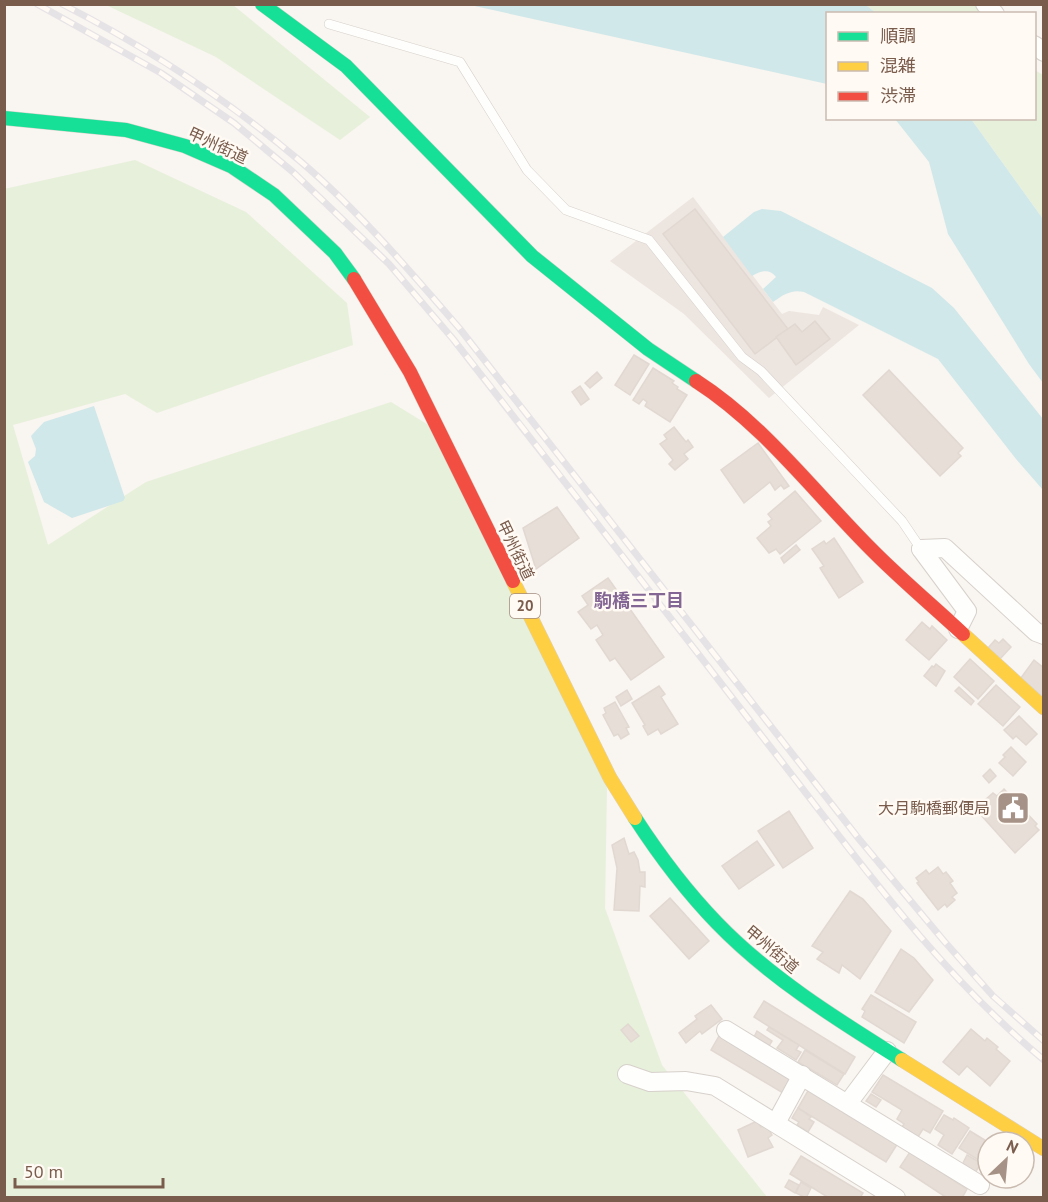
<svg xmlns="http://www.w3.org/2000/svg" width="1048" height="1202" font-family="'PT Sans','Noto Sans JP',sans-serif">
<rect width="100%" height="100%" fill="#f9f5f0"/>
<!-- industrial -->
<polygon fill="#ede5e0" points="693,197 782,314 789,311 819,315 823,307 859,325 769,398 684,314 610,261"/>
<!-- green -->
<g fill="#e7f0db">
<polygon points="106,5 233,5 370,117 340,140 216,57"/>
<polygon points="866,5 978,5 986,13 876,13"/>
<polygon points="1035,70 1043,75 1043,219 971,119 1034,118"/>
<polygon points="135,160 246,212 347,303 353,345 157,413 125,394 13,425 48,545 146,482 391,402 430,426 607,788 605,908 662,1065 767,1197 5,1197 4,189"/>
</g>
<!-- water -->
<g fill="#d0e8ea">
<polygon points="866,5 876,13 828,14 827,84 470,5"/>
<polygon points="895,119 971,119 1043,219 1043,383 1029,364 948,234 929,162"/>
<path d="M762 209 781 211 932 288 954 308 1043 419V490L1016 459 938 359 804 292C791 289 783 295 773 302L763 289 776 277C769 268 761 271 752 276L723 237 754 212Z"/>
<polygon points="94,406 125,498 123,501 72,518 44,502 28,462 35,456 36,449 31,436 44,422"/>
</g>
<!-- building -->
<g fill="#e6ded7" stroke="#e2d8d2" stroke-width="1.5">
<polygon points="695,209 788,329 755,354 663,234"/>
<polygon points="815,321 830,339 796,365 776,337 795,324 802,332"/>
<polygon points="634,355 649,364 630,395 615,385"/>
<polygon points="653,368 674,381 672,383 678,387 677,389 687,395 670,422 645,406 647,402 643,399 639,404 633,400"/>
<polygon points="889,370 963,448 958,453 961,456 940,476 863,395"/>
<polygon points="597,372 602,378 590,388 585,383"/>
<polygon points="580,386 589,399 581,405 572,392"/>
<polygon points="674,427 686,442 688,440 693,447 684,454 688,459 675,470 669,464 673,460 660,444 667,439 664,435"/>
<polygon points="758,443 789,486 784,489 781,485 775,490 770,482 744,503 721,470"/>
<polygon points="795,491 821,521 780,554 776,549 769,553 757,538 771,526 768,522 772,519 768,514"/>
<polygon points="557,507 579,538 536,569 523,528"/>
<polygon points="834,538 863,582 839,598 820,568 824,566 812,549 824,541 826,544"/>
<polygon points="796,545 800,550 784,563 781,558"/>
<polygon points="608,578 664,657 631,680 615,658 610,661 596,640 603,635 597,625 591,629 578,612 588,605 582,596"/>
<polygon points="922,622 930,629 932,626 947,640 929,660 906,640"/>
<polygon points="1003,639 1011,647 1000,659 988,648 995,640 999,643"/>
<polygon points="970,659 994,681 978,699 954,677"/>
<polygon points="1034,660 1044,668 1044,698 1020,679"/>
<polygon points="936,664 945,671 936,686 924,676 932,666 934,667"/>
<polygon points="996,685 1020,707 1003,726 978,704"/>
<polygon points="659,686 665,694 661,697 678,724 661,734 658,729 648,735 643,726 645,725 632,703"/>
<polygon points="959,687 974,701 971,705 955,691"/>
<polygon points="627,690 632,699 621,706 616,697"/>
<polygon points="615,702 629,727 626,728 629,734 621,739 618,734 614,736 603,715 606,713 604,708"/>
<polygon points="1019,716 1037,734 1026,745 1016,736 1013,739 1004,730"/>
<polygon points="1011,747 1026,762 1013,776 999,763 1005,757 1003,755"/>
<polygon points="990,769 996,776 989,783 983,776"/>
<polygon points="1004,789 1037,824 1035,826 1039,830 1015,853 980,814 983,811 978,806 993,793 997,796"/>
<polygon points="789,811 813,848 783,868 758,831"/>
<polygon points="624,838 629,854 634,852 638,860 640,872 645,872 645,887 640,886 639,911 614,910 617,868 612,845"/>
<polygon points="757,841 774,865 739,889 722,866"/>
<polygon points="938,867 943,874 946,872 953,881 950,883 957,893 952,897 955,900 947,907 945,904 938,910 917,883 919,882 916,878 926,870 929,874"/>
<polygon points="850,891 863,899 891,931 860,979 842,965 839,973 817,959 823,952 812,946"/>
<polygon points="670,898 709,941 689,959 650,916"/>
<polygon points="901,949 914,958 933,980 909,1012 875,992"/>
<polygon points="871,995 916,1022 904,1043 862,1017 865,1011 862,1009"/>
<polygon points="764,1001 855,1057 845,1074 754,1017"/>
<polygon points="711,1005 722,1019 702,1034 700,1031 686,1043 679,1033 697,1019 695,1016"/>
<polygon points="628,1024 639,1036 631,1042 621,1030"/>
<polygon points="769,1027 799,1045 796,1050 801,1052 796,1060 777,1048 783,1040 767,1030"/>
<polygon points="971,1029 985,1041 987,1038 998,1047 996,1049 1010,1061 990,1086 967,1066 959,1075 943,1062"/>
<polygon points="757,1031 772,1041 769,1046 754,1037"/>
<polygon points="719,1036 791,1079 783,1093 711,1050"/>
<polygon points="805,1050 844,1074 837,1085 798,1062"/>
<polygon points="883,1075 943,1111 930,1133 923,1129 918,1137 902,1127 904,1124 897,1119 902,1110 872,1092"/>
<polygon points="809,1089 898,1143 886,1162 798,1108"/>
<polygon points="871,1094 881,1100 876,1107 866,1101"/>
<polygon points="798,1108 811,1117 809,1119 814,1122 808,1132 797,1125 799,1122 792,1118"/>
<polygon points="944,1115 953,1120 954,1118 969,1128 952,1154 938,1145 944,1135 935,1129"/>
<polygon points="757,1121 761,1127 766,1125 772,1135 768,1138 773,1147 748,1157 738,1130"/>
<polygon points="970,1131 988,1142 988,1166 959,1148"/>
<polygon points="910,1152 967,1189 962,1198 947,1198 900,1167"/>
<polygon points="967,1155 981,1163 975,1173 962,1165"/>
<polygon points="801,1156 863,1193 860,1198 829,1198 790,1174"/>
<polygon points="789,1180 799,1185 795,1193 785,1187"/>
<polygon points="801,1182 811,1188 806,1198 796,1193"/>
</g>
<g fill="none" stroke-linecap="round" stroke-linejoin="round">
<defs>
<polyline id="lane" points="329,24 460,62 527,170 566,210 649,240 742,357 761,371 902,521 921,549"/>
<g id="street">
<polyline points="985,4 995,14"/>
<polyline points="1034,45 1044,52"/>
<polyline points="921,549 945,548 1036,632 1044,635"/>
<polyline points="921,549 967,611 958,629"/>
<polyline points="726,1030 980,1185"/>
<polyline points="627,1074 650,1082 686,1081 715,1086 896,1198"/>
<polyline points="848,1103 887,1051"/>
<polyline points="776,1123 802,1075"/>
</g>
<g id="fast">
<polyline points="262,4 346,66 532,256 648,349 696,381"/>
<polyline points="4,118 126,130 185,146 231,166 274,195 335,253 354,279"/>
<path d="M635 818C659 855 686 891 717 923 770 978 838 1020 902 1060"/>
</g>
<g id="slow">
<polyline points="513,581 610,778 635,818"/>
<polyline points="963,634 1044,708"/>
<polyline points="902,1060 1044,1149"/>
</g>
<g id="jam">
<polyline points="354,279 410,372 513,581"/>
<path d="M696 381C766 426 816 495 875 553 903 581 934 607 963 634"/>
</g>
</defs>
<!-- lane casing -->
<use href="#lane" stroke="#d7d1cb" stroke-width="10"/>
<!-- street casing -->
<use href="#street" stroke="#d7d1cb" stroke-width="20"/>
<!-- fast casing -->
<use href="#fast" stroke="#d9d2cb" stroke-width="15"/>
<!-- slow casing -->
<use href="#slow" stroke="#d9d2cb" stroke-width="15"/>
<!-- jam casing -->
<use href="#jam" stroke="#d9d2cb" stroke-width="15"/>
<!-- lane -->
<use href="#lane" stroke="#fefefd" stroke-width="9"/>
<!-- street -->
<use href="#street" stroke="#fefefd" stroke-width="18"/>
<!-- fast -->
<use href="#fast" stroke="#16e098" stroke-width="14"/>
<!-- slow -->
<use href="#slow" stroke="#ffcf43" stroke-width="14"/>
<!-- jam -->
<use href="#jam" stroke="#f24e42" stroke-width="14"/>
<defs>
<g id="rail">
<path d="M37 4 161 73 234 123 293 172 389 264 453 339C561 476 668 615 775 753 858 860 939 973 1044 1060"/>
<path d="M62 4C146 47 228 100 300 161 359 211 410 271 460 329L859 839 944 941 993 996 1044 1041"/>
</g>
</defs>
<!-- rail casing -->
<use href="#rail" stroke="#e6e3e7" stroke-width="7"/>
<!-- rail -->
<use href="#rail" stroke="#fffaf3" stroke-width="4.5" stroke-dasharray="14" stroke-linecap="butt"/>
</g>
<!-- icons -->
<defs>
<symbol id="civic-square" viewBox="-11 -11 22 22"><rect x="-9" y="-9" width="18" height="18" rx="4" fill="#a69286" stroke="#fffaf3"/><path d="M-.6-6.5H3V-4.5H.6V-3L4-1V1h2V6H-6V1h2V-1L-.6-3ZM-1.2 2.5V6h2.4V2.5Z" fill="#fff"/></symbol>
</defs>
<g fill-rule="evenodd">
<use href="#civic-square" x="994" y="789" width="38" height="38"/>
</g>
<g text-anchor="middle" stroke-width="5" stroke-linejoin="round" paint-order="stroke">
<!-- shield labels -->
<rect fill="#fffaf3" stroke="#a28b7f" stroke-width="1.5" x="510" y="594" width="30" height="24" rx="4.5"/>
<g font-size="15" font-weight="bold" fill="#7a5c4d">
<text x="525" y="611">20</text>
</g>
<!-- street labels -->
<g font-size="16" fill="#7a5c4d" stroke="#fffaf3">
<text transform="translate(218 145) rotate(25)" y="6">甲州街道</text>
<text transform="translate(516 550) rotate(64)" y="6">甲州街道</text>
<text transform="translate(772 949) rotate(40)" y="6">甲州街道</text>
</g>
<!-- poi labels -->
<g font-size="16" fill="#7a5c4d" stroke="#fffaf3" text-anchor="end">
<text x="990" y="814">大月駒橋郵便局</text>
</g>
<!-- neighbourhood labels -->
<g font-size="18" font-weight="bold" fill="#846695" stroke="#fffaf3">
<text x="639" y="607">駒橋三丁目</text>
</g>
</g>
<!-- border -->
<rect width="1048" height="1202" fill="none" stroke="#7a5c4d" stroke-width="12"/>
<!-- legend -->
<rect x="826" y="12" width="210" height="108" fill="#fffaf3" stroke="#cabbb1" stroke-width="1.5"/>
<rect x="838" y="32" width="30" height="9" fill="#16e098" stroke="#cabbb1" stroke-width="1.5"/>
<text x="880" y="42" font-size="18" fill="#7a5c4d">順調</text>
<rect x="838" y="62" width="30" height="9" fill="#ffcf43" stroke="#cabbb1" stroke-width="1.5"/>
<text x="880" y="72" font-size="18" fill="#7a5c4d">混雑</text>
<rect x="838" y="92" width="30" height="9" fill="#f24e42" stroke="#cabbb1" stroke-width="1.5"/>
<text x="880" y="102" font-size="18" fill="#7a5c4d">渋滞</text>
<!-- north arrow -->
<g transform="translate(1006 1160) rotate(26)"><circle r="28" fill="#fffaf3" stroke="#cabbb1" stroke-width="1.5"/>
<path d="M0-4.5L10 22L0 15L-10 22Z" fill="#a69286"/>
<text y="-9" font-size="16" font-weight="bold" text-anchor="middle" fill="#7a5c4d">N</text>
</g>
<!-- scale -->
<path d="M15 1178v9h148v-9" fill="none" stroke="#7a5c4d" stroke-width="3"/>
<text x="24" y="1178" font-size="18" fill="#7a5c4d" stroke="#fffaf3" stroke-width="4.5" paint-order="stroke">50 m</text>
</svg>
